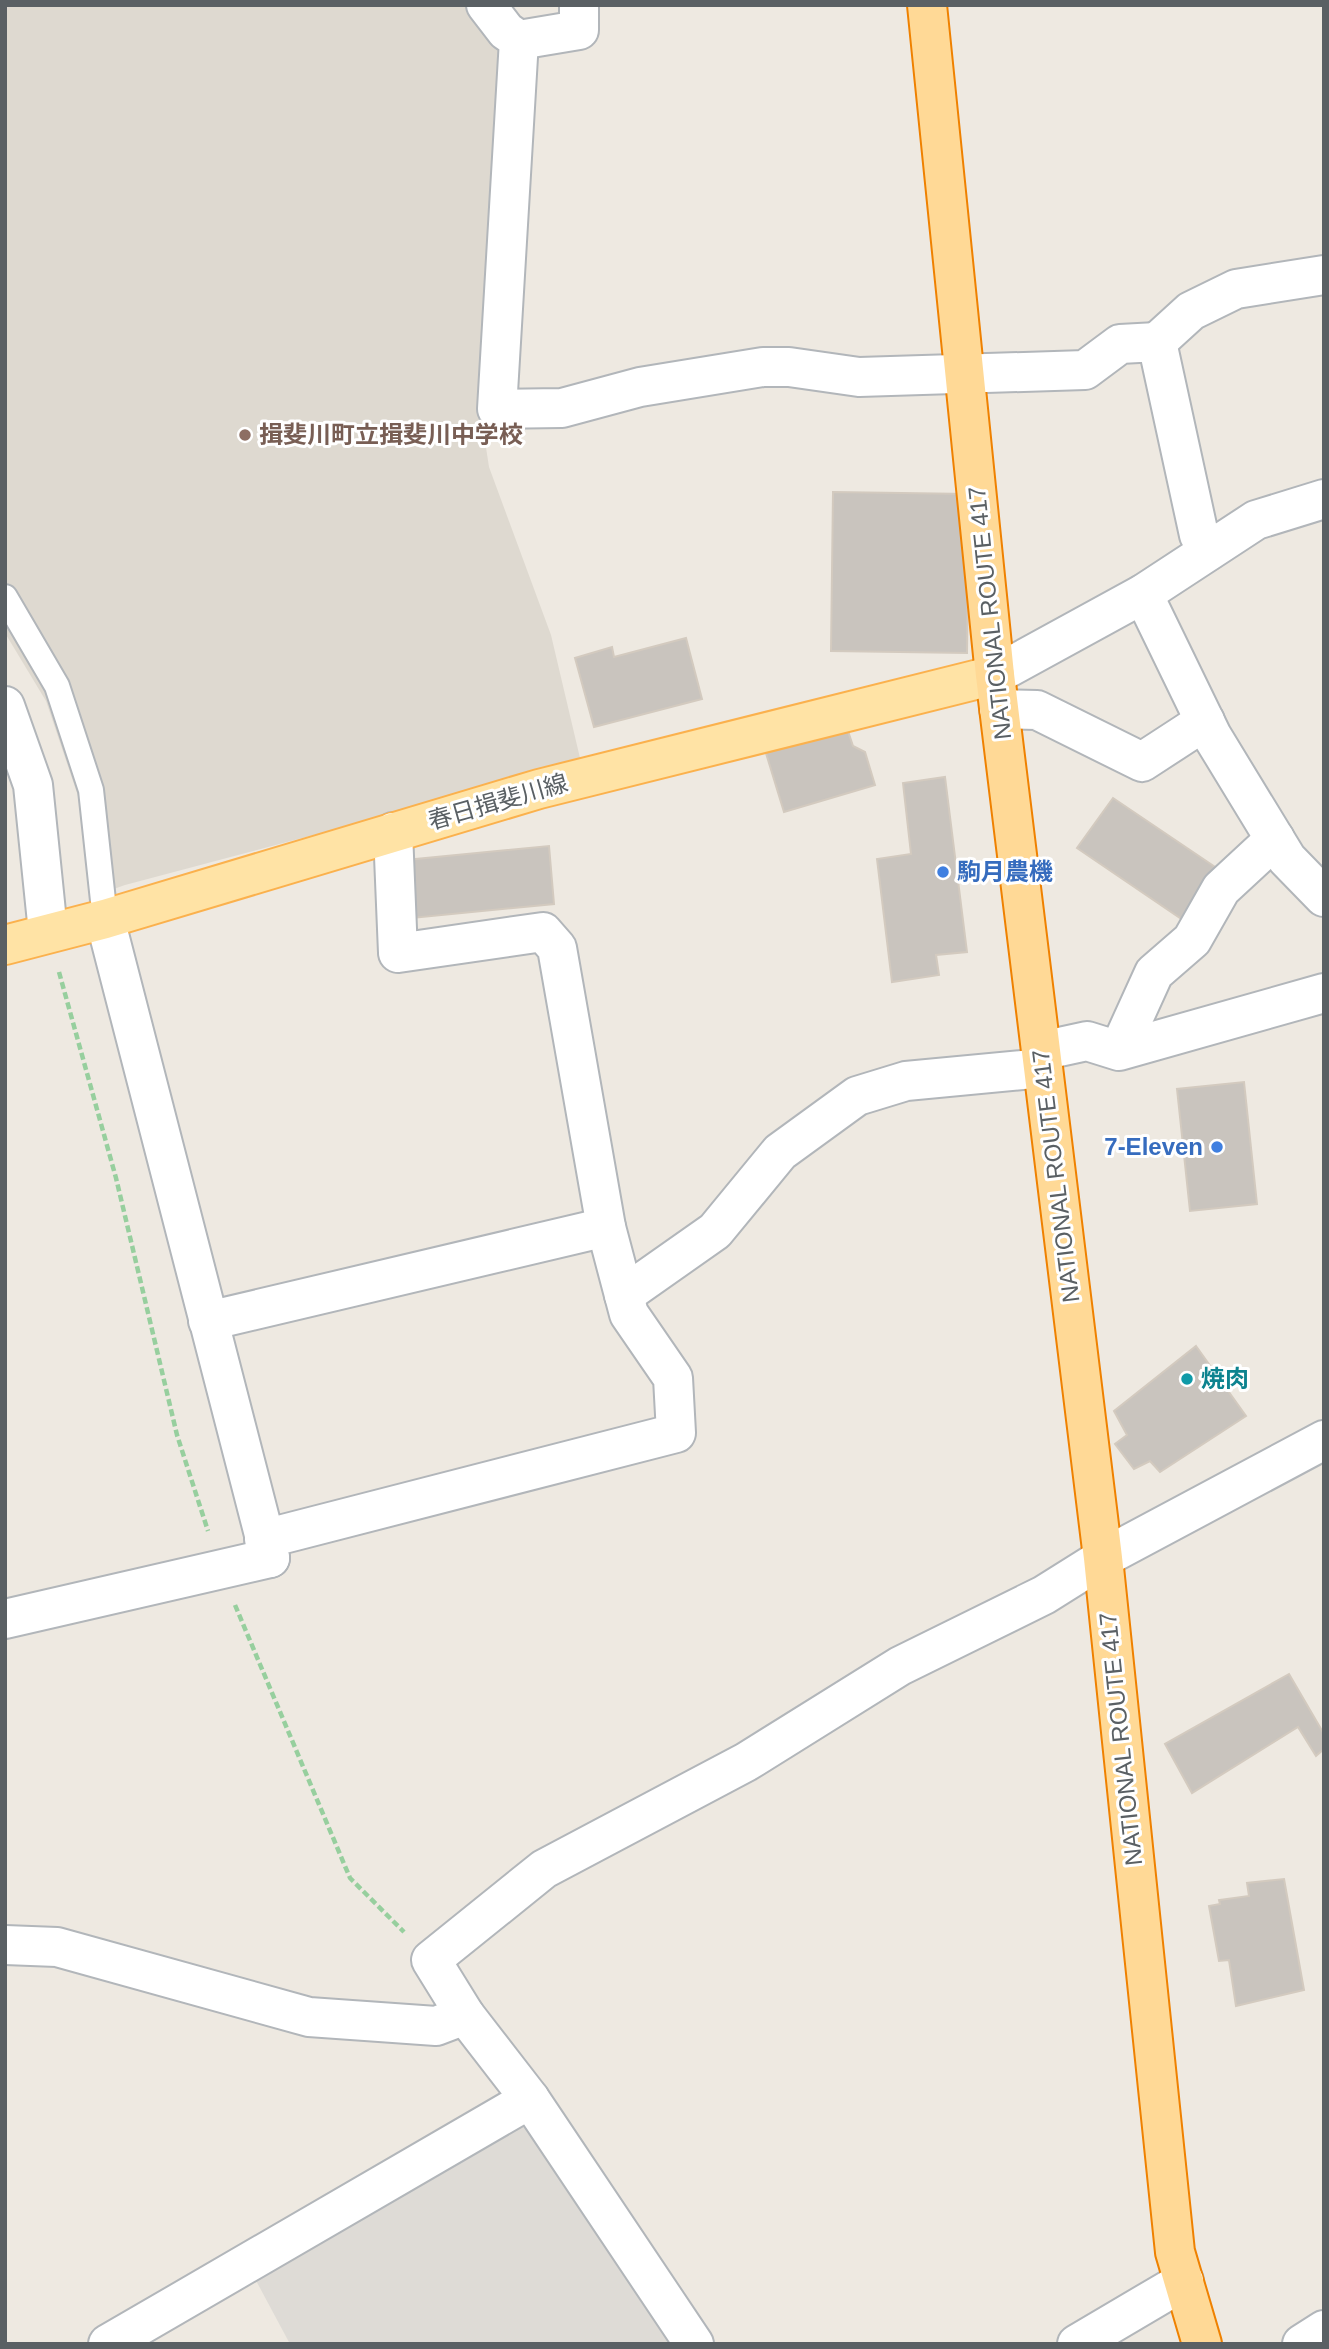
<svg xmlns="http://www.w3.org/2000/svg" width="1329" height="2349" font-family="Arial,'Noto Sans JP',sans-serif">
<rect width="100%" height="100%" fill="#eee9e1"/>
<!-- industrial -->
<polygon fill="#dedbd6" points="526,2119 679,2344 290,2344 253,2275"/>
<!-- education -->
<polygon fill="#ded9d0" points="5,5 468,5 508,59 479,402 489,467 551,635 580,758 359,823 125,885 91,897 80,802 46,701 5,633"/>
<!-- building -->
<g fill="#c9c4be" stroke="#d3cabf" stroke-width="2">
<polygon points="833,492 969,494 967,653 831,651"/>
<polygon points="686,638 702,699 594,727 575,658 612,647 614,657"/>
<polygon points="846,725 853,746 865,752 875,785 784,812 765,750"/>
<polygon points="945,777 967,952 936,955 939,975 892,982 877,859 911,854 903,783"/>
<polygon points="1113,798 1221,871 1186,922 1077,848"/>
<polygon points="549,846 554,904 412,918 406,860"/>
<polygon points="1244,1082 1257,1204 1190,1211 1177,1089"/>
<polygon points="1196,1346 1246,1416 1160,1472 1150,1461 1134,1469 1115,1444 1127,1435 1114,1411"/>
<polygon points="1289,1674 1324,1734 1324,1749 1316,1756 1298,1727 1192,1793 1165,1744"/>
<polygon points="1284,1879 1304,1990 1236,2006 1229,1960 1219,1961 1209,1906 1220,1904 1219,1900 1249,1896 1247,1883"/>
</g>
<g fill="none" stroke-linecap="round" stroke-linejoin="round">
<defs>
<polyline id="service" points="5,597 57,686 91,790 105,919"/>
<g id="minor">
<polyline points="486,5 506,31 519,40 497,409 562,408 640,387 763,367 789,367 859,377 1085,370 1120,344 1157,342 1199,535 1208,551"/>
<polyline points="519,40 579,30 579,5"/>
<polyline points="1157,342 1191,311 1236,289 1324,275"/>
<polyline points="1143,594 1212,736 1287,859 1324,897"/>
<polyline points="995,675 1143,594 1256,520 1324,499"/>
<polyline points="5,706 33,785 48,932"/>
<polyline points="999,709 1037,710 1142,762 1205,721"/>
<polyline points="105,919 270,1558"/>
<polyline points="1124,1049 1124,1039 1154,973 1192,940 1221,889 1275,839"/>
<polyline points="1041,1051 1087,1041 1119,1051 1324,993"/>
<polyline points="624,1295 715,1231 780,1152 857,1096 906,1081 1043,1068"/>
<polyline points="208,1321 606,1227"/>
<polyline points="264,1539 676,1433 673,1378 629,1314 606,1227 557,948 543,932 398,953 393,832"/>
<polyline points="5,1945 57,1947 309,2017 436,2026 465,2015"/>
<polyline points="108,2344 530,2099"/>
<polyline points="694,2344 530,2099 465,2015 431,1960 544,1869 746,1762 900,1666 1044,1595 1103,1558 1324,1440"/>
<polyline points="1077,2344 1184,2281"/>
<polyline points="1302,2344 1324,2330"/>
</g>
<polyline id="tertiary" points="5,1619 270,1558"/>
<polyline id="primary" points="5,945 105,919 539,789 995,675"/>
<polyline id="trunk" points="927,5 995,675 1103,1558 1175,2252 1202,2344"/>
</defs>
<!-- service casing -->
<use href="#service" stroke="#b2b6ba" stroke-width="28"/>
<!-- minor casing -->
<use href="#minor" stroke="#b2b6ba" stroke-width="42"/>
<!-- tertiary casing -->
<use href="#tertiary" stroke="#b2b6ba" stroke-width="42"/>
<!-- primary casing -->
<use href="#primary" stroke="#fbb14d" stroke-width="42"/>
<!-- trunk casing -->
<use href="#trunk" stroke="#ef8100" stroke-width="42"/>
<!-- path -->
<g stroke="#97cf9e" stroke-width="4.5" stroke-dasharray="7 3.5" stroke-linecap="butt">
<polyline points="59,972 116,1178 177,1435 208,1531"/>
<polyline points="235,1605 350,1878 404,1932"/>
</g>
<!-- service -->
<use href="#service" stroke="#fff" stroke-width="24"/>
<!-- minor -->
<use href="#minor" stroke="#fff" stroke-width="38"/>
<!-- tertiary -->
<use href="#tertiary" stroke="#fff" stroke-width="38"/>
<!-- primary -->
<use href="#primary" stroke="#ffe3a5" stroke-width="38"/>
<!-- trunk -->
<use href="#trunk" stroke="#ffd996" stroke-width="38"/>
</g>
<!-- markers -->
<circle fill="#8d6e63" stroke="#fff" stroke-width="2.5" cx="245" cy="435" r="7"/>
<g fill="#3f7fe0" stroke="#fff" stroke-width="2.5">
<circle cx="943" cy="872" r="7"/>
<circle cx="1217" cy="1147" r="7"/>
</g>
<circle fill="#0f9aa8" stroke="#fff" stroke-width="2.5" cx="1187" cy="1379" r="7"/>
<g text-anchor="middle" stroke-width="6" stroke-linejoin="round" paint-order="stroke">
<!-- education labels -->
<g font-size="24" font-weight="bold" fill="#785e54" stroke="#fff" text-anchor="start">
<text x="259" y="443">揖斐川町立揖斐川中学校</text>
</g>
<!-- street labels -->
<g font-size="24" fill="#5a6064" stroke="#fff">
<text transform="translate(990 613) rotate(-96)" y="8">NATIONAL ROUTE 417</text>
<text transform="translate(498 802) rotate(-16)" y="8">春日揖斐川線</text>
<text transform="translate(1056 1176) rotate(-97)" y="8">NATIONAL ROUTE 417</text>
<text transform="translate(1121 1739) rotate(-96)" y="8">NATIONAL ROUTE 417</text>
</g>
<!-- shop labels -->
<g font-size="24" font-weight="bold" fill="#366cbe" stroke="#fff" text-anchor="start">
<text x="957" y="880">駒月農機</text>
<text x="1203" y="1155" text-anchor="end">7-Eleven</text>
</g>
<!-- culture labels -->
<g font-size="24" font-weight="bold" fill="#0d838f" stroke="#fff" text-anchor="start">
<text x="1201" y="1387">焼肉</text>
</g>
</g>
<!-- border -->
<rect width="1329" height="2349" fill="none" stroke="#5a6064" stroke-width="14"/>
</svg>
